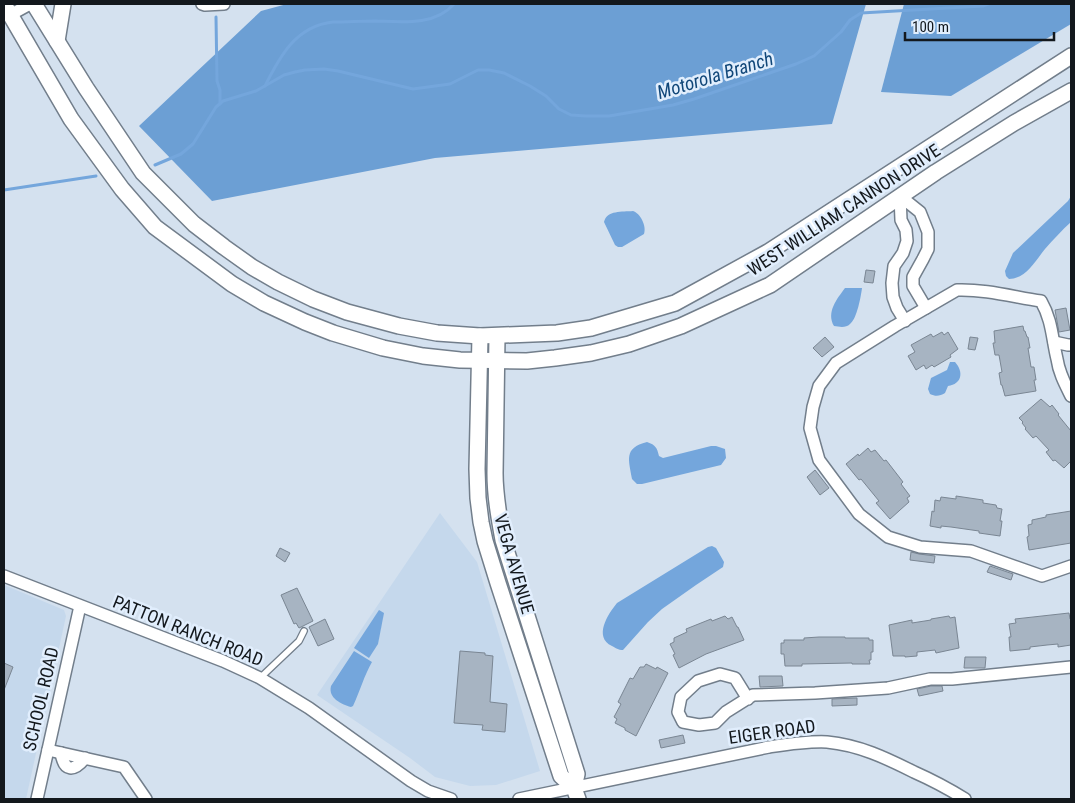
<svg xmlns="http://www.w3.org/2000/svg" width="1075" height="803" font-family="'Roboto Condensed',sans-serif">
<rect width="100%" height="100%" fill="#d4e1ef"/>
<!-- built -->
<g fill="#c5d8ec">
<polygon points="440,513 477,562 540,771 496,785 470,786 435,777 410,758 317,695"/>
<polygon points="4,585 64,610 66,616 26,799 4,799"/>
</g>
<!-- forest -->
<g fill="#6c9fd4">
<polygon points="287,4 866,4 832,124 435,158 212,201 139,126 261,11"/>
<polygon points="904,4 1071,4 1071,24 951,96 881,92"/>
</g>
<!-- water -->
<g fill="#74a6dc">
<path d="M1071 196V222C1062 230 1053 240 1045 249 1036 260 1026 279 1009 279L1006 276 1005 271 1013 253 1068 201Z"/>
<path d="M633 211C640 213 647 226 644 234L622 247H618L615 245 604 222C607 210 622 212 633 211Z"/>
<path d="M845 288H862C861 296 857 319 850 324 846 328 840 327 834 326 826 312 837 299 845 288Z"/>
<path d="M950 362H955C964 372 962 384 948 386L945 393C940 396 936 397 930 394L928 389 931 378 947 370Z"/>
<path d="M647 442C656 445 657 448 659 456L663 458 711 446H716L725 449 726 458 721 465 642 484H637L632 479C629 460 623 448 647 442Z"/>
<path d="M712 546 716 548 724 562 723 567 696 585 662 609 648 622 623 650C618 650 616 648 612 646 593 637 608 614 617 603L708 547Z"/>
<polygon points="379,610 384,613 378,644 369,658 354,648"/>
<path d="M354 651 372 662C364 676 360 691 353 706L351 707C341 704 328 698 331 686Z"/>
</g>
<g fill="none" stroke-linecap="round" stroke-linejoin="round">
<!-- stream -->
<g stroke="#74a6dc" stroke-width="3">
<polyline points="216,17 217,81 220,90 220,104"/>
<path d="M265 86C280 56 296 26 333 22 347 22 362 21 376 21 402 22 435 26 454 4"/>
<polyline points="155,165 181,154 193,144 216,107 223,101 256,91 284,75 295,72 305,70 324,69 338,71 413,89 450,84 478,70 489,70 504,73 530,86 546,96 559,109 571,115 586,116 609,116 673,105 694,99 796,64 814,56 841,32 850,20 861,13 983,6 988,4"/>
<polyline points="4,190 96,176"/>
</g>
</g>
<!-- building -->
<g fill="#a7b4c2" stroke="#7a8693">
<polygon points="866,270 875,271 873,283 864,282"/>
<polygon points="1066,308 1070,330 1059,332 1055,310"/>
<polygon points="1023,326 1024,331 1025,331 1027,337 1028,337 1030,348 1028,348 1031,367 1034,367 1036,380 1034,380 1036,391 1005,396 1002,385 1001,385 999,373 1002,372 999,355 995,355 993,343 995,343 994,331"/>
<polygon points="942,332 944,335 948,332 958,349 950,355 951,357 934,367 932,365 926,369 924,365 916,370 908,356 915,352 911,345 931,334 933,337"/>
<polygon points="825,337 834,347 822,357 813,348"/>
<polygon points="970,337 978,338 975,350 968,349"/>
<polygon points="1041,399 1050,407 1052,405 1059,414 1058,415 1071,431 1071,461 1064,468 1055,460 1053,461 1046,452 1049,450 1036,436 1033,438 1025,429 1026,428 1022,423 1023,422 1019,418"/>
<polygon points="868,448 871,452 875,450 884,461 886,460 903,482 901,484 910,496 907,498 909,502 890,519 876,503 879,501 861,479 859,480 846,464 858,454 859,456"/>
<polygon points="815,470 829,488 820,495 807,477"/>
<polygon points="956,496 983,500 983,503 996,505 997,508 1002,509 1000,521 1002,521 1000,536 979,533 979,531 951,527 941,526 941,528 930,526 932,511 934,512 935,500 940,501 941,497 956,499"/>
<polygon points="1071,511 1071,543 1029,550 1027,537 1029,536 1028,525 1032,524 1032,520 1046,517 1046,515"/>
<polygon points="280,548 290,553 285,562 276,556"/>
<polygon points="911,552 919,554 935,556 934,563 910,560"/>
<polygon points="990,566 1013,574 1011,580 987,572"/>
<polygon points="297,588 313,621 299,628 296,623 294,624 281,595"/>
<polygon points="1069,613 1070,619 1071,619 1071,645 1058,647 1058,644 1047,645 1030,647 1030,649 1010,651 1009,637 1011,637 1009,624 1016,623 1015,619"/>
<polygon points="725,616 728,619 732,617 737,627 738,627 744,640 706,654 679,668 673,655 675,654 670,644 674,642 674,638 687,632 686,629 711,619 712,621"/>
<polygon points="949,616 950,618 955,617 959,648 936,653 935,650 917,652 917,656 905,657 905,656 893,656 889,625 912,620 912,623 931,620 931,619"/>
<polygon points="325,619 334,639 318,646 309,627"/>
<polygon points="819,637 845,637 845,638 869,638 869,640 873,640 873,652 871,652 871,660 869,660 870,664 852,664 852,663 802,664 802,666 785,666 784,654 781,654 781,643 784,643 784,640 804,640 804,638"/>
<polygon points="460,651 485,653 485,655 493,656 490,702 507,704 505,732 482,730 483,725 454,723"/>
<polygon points="965,657 986,657 985,668 964,668"/>
<polygon points="4,663 13,667 4,690"/>
<polygon points="646,664 656,669 657,667 668,673 636,736 625,730 625,728 615,723 617,719 614,717 621,704 618,702 630,678 633,679 640,667 644,667"/>
<polygon points="759,676 782,676 783,686 760,687"/>
<polygon points="931,686 942,686 943,691 919,696 917,689"/>
<polygon points="857,698 857,705 832,706 832,699"/>
<polygon points="683,735 685,743 661,748 659,740"/>
</g>
<g fill="none" stroke-linecap="round" stroke-linejoin="round">
<defs>
<polyline id="lane" points="260,678 299,641 304,631"/>
<g id="street">
<polyline points="202,4 205,5 224,4"/>
<polyline points="10,15 30,4"/>
<polyline points="900,196 901,220 906,230 907,241 903,253 894,266 892,283 893,297 897,308 905,321"/>
<polyline points="900,196 920,212 928,232 928,249 923,259 913,277 913,286 926,308"/>
<polyline points="1054,342 1068,345 1071,345"/>
<path d="M1071 396C1065 384 1059 373 1057 359 1052 338 1052 320 1041 301 1014 297 985 289 957 290L895 326 836 363 819 386 813 407 810 428 819 460 859 514 888 537 920 547 971 551 1042 576 1071 566"/>
<polyline points="4,576 223,661 260,678 309,708 411,781 428,791 451,799"/>
<polyline points="748,699 735,678 720,674 698,681 681,697 678,712 683,722 699,725 715,723 726,712 753,695 815,693 888,688 930,679 952,679 1071,667"/>
<polyline points="48,750 124,767 146,799"/>
<path d="M61 753C64 772 74 772 85 758"/>
<polyline points="37,799 80,606"/>
<path d="M519 799 769 747C789 744 808 741 827 742 859 745 886 758 914 772 932 780 949 789 965 799"/>
</g>
<g id="secondary">
<polyline points="4,4 71,119 122,189 155,227 232,284 264,303 305,322 333,333 383,348 423,356 460,360 527,361 555,358 591,353 629,344 681,326 770,285 936,172 1014,123 1071,91"/>
<polyline points="34,4 86,88 143,173 194,224 224,247 252,267 278,282 313,299 347,312 399,326 437,333 480,336 557,333 591,328 675,303 768,252 1071,56"/>
<polyline points="57,41 63,4"/>
<polyline points="480,336 477,469 478,498 481,522 485,541 498,583 561,776 574,788"/>
<path d="M497 336 495 473C495 496 499 518 503 540L577 774 574 788 578 799"/>
</g>
</defs>
<!-- lane casing -->
<use href="#lane" stroke="#727e8b" stroke-width="8"/>
<!-- street casing -->
<use href="#street" stroke="#727e8b" stroke-width="14"/>
<!-- secondary casing -->
<use href="#secondary" stroke="#727e8b" stroke-width="18"/>
<!-- lane -->
<use href="#lane" stroke="#fff" stroke-width="5.5"/>
<!-- street -->
<use href="#street" stroke="#fff" stroke-width="11"/>
<!-- secondary -->
<use href="#secondary" stroke="#fff" stroke-width="15"/>
</g>
<g text-anchor="middle" stroke-width="5" stroke-linejoin="round" paint-order="stroke">
<!-- street labels -->
<g font-size="18" fill="#13181d" stroke="#e1eefd">
<text transform="translate(844 210) rotate(-33)" y="6">WEST WILLIAM CANNON DRIVE</text>
<text transform="translate(514 564) rotate(74)" y="6">VEGA AVENUE</text>
<text transform="translate(188 631) rotate(22)" y="6">PATTON RANCH ROAD</text>
<text transform="translate(41 699) rotate(-77)" y="6">SCHOOL ROAD</text>
<text transform="translate(772 732) rotate(-8)" y="6">EIGER ROAD</text>
</g>
<!-- water labels -->
<g font-size="19" font-style="italic" fill="#114779" stroke="#e1eefd">
<text transform="translate(715 75) rotate(-17)" y="7">Motorola Branch</text>
</g>
</g>
<!-- border -->
<rect width="1075" height="803" fill="none" stroke="#13181d" stroke-width="10"/>
<!-- scale -->
<path d="M905 32v8h149v-8" fill="none" stroke="#13181d" stroke-width="2.5"/>
<text x="912" y="32" font-size="15" fill="#13181d" stroke="#e1eefd" stroke-width="4" paint-order="stroke">100 m</text>
</svg>
